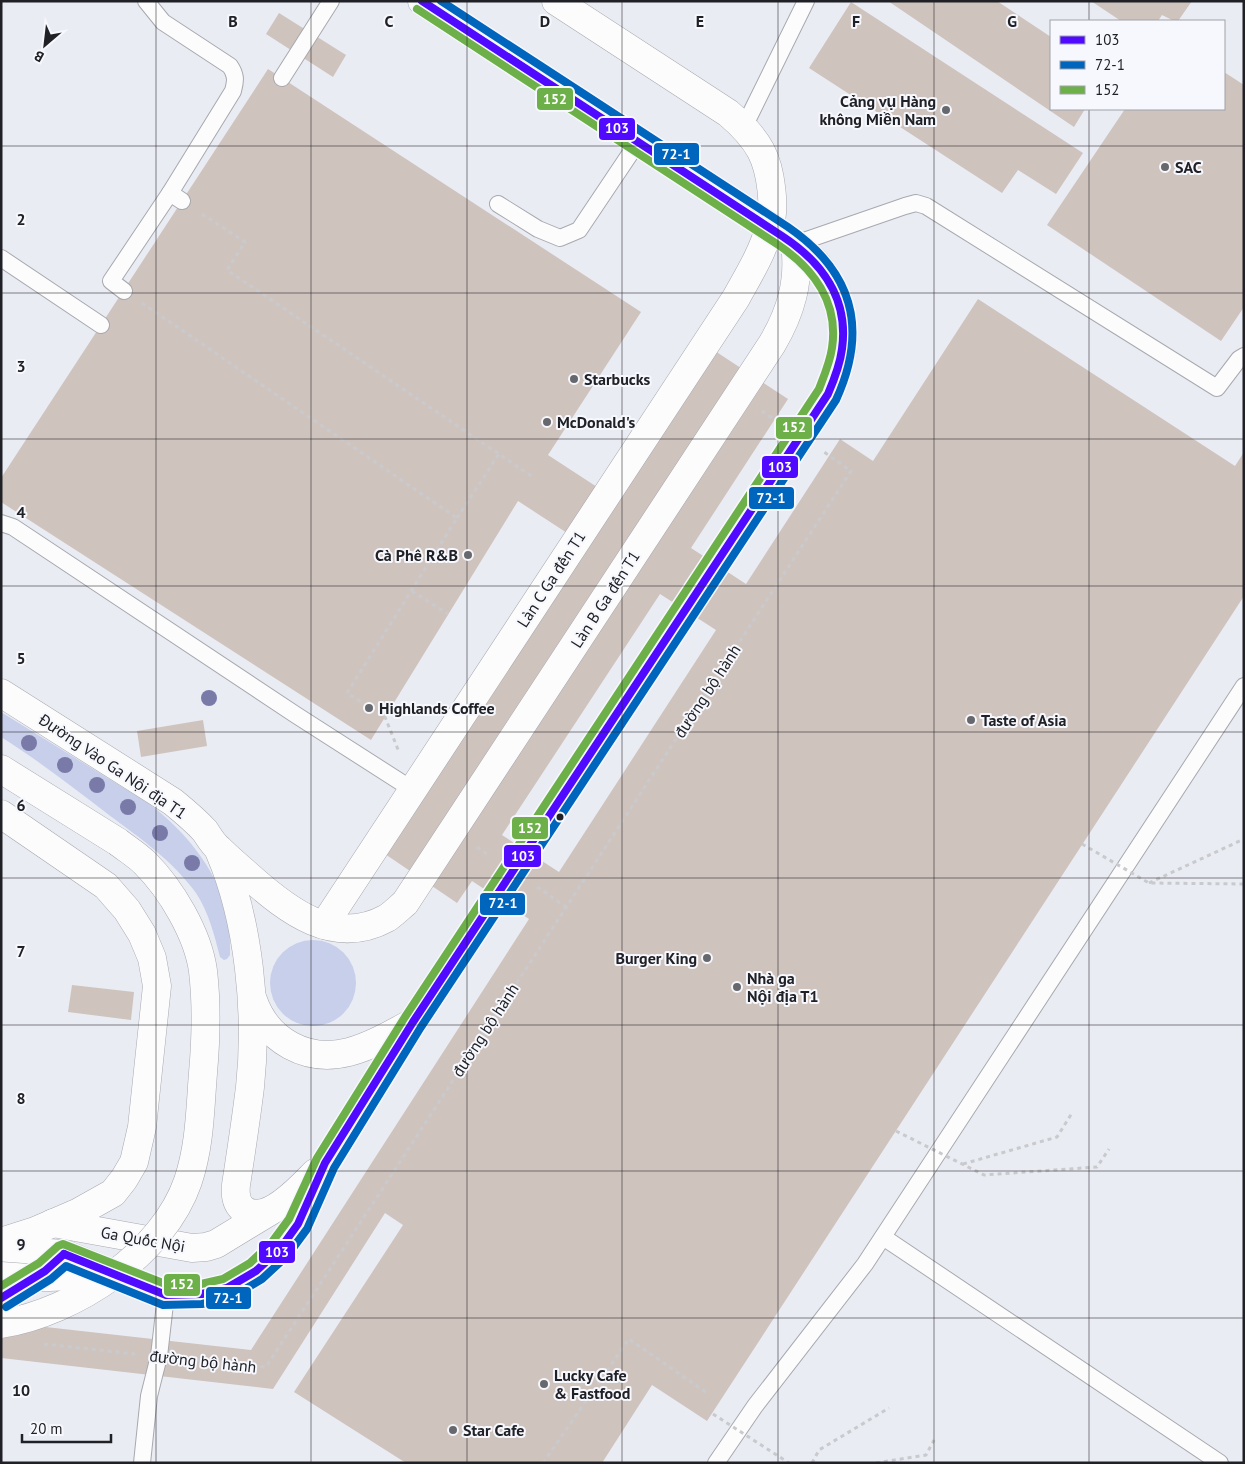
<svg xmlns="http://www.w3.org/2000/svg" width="1245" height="1464" font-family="'PT Sans',sans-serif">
<rect width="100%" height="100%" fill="#eaecf4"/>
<!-- green -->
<g fill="#c8cfea">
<path d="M1 712 148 803C187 832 222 875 229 924 230 934 230 945 230 955L227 959 224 960 220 957C214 934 209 913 196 893 173 861 140 838 109 815 74 788 39 761 1 737Z"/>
<circle cx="313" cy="983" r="43"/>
</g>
<!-- building -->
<g fill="#cfc3be" fill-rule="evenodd">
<polygon points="888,1 997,1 1051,37 1051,109 1085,109 1074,127"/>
<polygon points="1091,1 1192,1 1178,21 1174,21 1162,15 1158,21 1121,21"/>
<polygon points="851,2 1083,153 1056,194 1018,170 1002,193 809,68"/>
<polygon points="279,13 346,55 333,77 266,34"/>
<path d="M268 69 641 312 548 455 617 500 715 351 788 399 691 548 746 584 840 439 873 461 978 299 1235 466 1244 452V596L707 1421 652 1385 602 1463H406L294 1392 403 1225 385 1213 273 1389 1 1358V1322L251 1350 529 919 472 881 457 903 385 854 587 546 518 501 371 740 1 502V478ZM660 594 716 630 559 872 502 835Z"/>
<polygon points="1224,72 1244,85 1244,307 1221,341 1047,225 1125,109 1224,109"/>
<polygon points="203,720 207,746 141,757 137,731"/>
<polygon points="72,985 134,992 131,1020 68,1012"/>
</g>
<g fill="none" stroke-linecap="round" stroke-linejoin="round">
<defs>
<g id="lane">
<path d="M146 1 163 22 230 66C236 75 236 80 233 91L170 193 182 201"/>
<polyline points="282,78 331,1"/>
<polyline points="744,127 806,1"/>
<polyline points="498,204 538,229 560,238 579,230 638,142"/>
<polyline points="795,244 905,206 916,203 926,206 1217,388 1239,359 1244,356"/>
<polyline points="1,258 101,325"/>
<polyline points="124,291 111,281 170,193"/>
<polyline points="1,523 13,527 296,715 413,790"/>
<polyline points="883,1237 1220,1463"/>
<polyline points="142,1463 149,1396 159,1356 166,1295"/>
<polyline points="716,1463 755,1406 865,1264 1244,686"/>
</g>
<g id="secondary">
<path d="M1 693 173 802C184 811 195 820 205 831 209 837 213 844 219 849 229 859 240 868 250 877 288 911 334 947 387 918 393 914 399 908 405 903L772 344C791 312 800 281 795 244"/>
<polyline points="1,769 118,842"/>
<polyline points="1,814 106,886 127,910 142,934 152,958 157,986 142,1127 134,1162 124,1179 113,1193 79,1212 35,1231 1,1242"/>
<path d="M220 853C249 921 258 1013 250 1087 246 1120 241 1152 236 1185 235 1194 236 1204 244 1210 267 1226 300 1188 315 1173"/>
<path d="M324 925 736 298C748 276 762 254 769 229 776 208 771 170 761 151 753 136 741 124 728 113L556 1"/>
<path d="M253 1000C267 1041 307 1063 349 1052 371 1046 392 1034 412 1023"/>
<polyline points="53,1223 192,1248 206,1247 216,1244 272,1210"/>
<path d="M1 1250 64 1254 166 1295 202 1294 227 1288 256 1271 280 1249 298 1224 325 1163 413 1022 828 394C834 379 839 365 842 350 846 320 836 286 816 263 803 249 786 238 770 228L422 1"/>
<polyline points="1,1298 45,1272"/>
</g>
</defs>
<!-- lane casing -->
<use href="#lane" stroke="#a7a9af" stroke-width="18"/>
<!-- secondary casing -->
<use href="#secondary" stroke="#a7a9af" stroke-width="29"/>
<!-- path -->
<g stroke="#c9cacd" stroke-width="3" stroke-dasharray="4 4" stroke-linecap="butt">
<polyline points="202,214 245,242 227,270 533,477"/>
<polyline points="142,303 457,518 347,693 385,717 399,752"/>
<polyline points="762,411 777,421"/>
<polyline points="457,518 499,454"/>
<polyline points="412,591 448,614"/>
<polyline points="477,847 488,855"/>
<polyline points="1149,883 1244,839"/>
<polyline points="537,887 566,907"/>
<polyline points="963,1164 1057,1137 1072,1113"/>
<polyline points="44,1344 135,1354"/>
<polyline points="181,1358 266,1367 851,471 824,452"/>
<polyline points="543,1463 629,1339 707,1393"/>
<polyline points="812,1463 819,1450 889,1408"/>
<polyline points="876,1463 926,1455 934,1440"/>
</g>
<!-- lane -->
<use href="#lane" stroke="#fcfcfd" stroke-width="16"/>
<!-- secondary -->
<use href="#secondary" stroke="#fcfcfd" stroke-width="28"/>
<defs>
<g id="secondary-bridge">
<polyline points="1,1276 29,1278 112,1274"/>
<path d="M1 1324C75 1312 163 1254 188 1181 200 1145 200 1110 203 1073 206 1039 207 1005 203 971 198 934 171 889 145 863 137 855 127 849 118 842"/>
</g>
</defs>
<!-- secondary-bridge casing -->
<use href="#secondary-bridge" stroke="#a7a9af" stroke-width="29" stroke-linecap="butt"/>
<!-- path-bridge -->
<g stroke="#c9cacd" stroke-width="3" stroke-dasharray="4 4" stroke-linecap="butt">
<polyline points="1082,844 1149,883 1244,884"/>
<polyline points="896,1131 984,1175 1097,1167 1109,1149"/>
<polyline points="713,1414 789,1463"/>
</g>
<!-- secondary-bridge -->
<use href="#secondary-bridge" stroke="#fcfcfd" stroke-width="28"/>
<defs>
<g id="bus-1">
<path d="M64 1254 166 1295 202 1294 227 1288 256 1271 280 1249 298 1224 325 1163 413 1022 828 394C834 380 840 365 842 349 849 299 822 262 782 236L422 1"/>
<polyline points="1,1298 45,1271 64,1254"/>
</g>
<path id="bus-2" d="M6 1307 51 1279 66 1266 163 1305 202 1304 232 1297 262 1279 287 1256 307 1229 334 1168 421 1027 836 400C869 328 852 271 788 227L441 1"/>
<path id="bus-3" d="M1 1286 39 1263 58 1246 63 1244 168 1285 201 1284 223 1279 250 1263 272 1242 289 1219 317 1158 405 1017 819 389C824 376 830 362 832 348 839 302 813 268 777 244L417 9"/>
</defs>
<!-- bus-1 casing -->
<use href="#bus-1" stroke="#f6f8fd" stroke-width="11"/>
<!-- bus-2 casing -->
<use href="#bus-2" stroke="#f6f8fd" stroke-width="11"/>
<!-- bus-3 casing -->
<use href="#bus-3" stroke="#f6f8fd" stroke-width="11"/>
<!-- bus-1 -->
<use href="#bus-1" stroke="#4f0aff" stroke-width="8"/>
<!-- bus-2 -->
<use href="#bus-2" stroke="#0065bd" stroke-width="8"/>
<!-- bus-3 -->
<use href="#bus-3" stroke="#6db049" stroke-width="8"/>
</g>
<!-- trees -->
<g fill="#797aa8">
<circle cx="209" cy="698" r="8"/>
<circle cx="29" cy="743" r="8"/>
<circle cx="65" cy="765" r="8"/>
<circle cx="97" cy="785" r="8"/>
<circle cx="128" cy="807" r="8"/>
<circle cx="160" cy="833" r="8"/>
<circle cx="192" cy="863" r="8"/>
</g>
<!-- grid -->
<path fill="none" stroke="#202126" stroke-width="1" stroke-opacity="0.55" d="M156 1V1463M311 1V1463M467 1V1463M622 1V1463M778 1V1463M934 1V1463M1089 1V21M1089 109V1463M1 146H1244M1 293H1244M1 439H1244M1 586H1244M1 732H1244M1 878H1244M1 1025H1244M1 1171H1244M1 1318H1244"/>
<!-- markers -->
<g fill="#67686e" stroke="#f6f8fd" stroke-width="2">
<circle cx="946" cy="110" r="5"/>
<circle cx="1165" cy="167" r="5"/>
<circle cx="574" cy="379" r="5"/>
<circle cx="547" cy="422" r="5"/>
<circle cx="468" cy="555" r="5"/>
<circle cx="369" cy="708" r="5"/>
<circle cx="971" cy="720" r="5"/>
<circle cx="707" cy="958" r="5"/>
<circle cx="737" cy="987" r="5"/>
<circle cx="544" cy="1384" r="5"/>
<circle cx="453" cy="1430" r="5"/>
</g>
<circle fill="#202126" stroke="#f6f8fd" stroke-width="2" cx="560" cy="817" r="4.5"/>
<g text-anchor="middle" stroke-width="4" stroke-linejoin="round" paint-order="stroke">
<!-- poi labels -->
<g font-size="16" font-weight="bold" fill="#202126" stroke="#f6f8fd" text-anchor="start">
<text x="936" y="107" text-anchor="end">Cảng vụ Hàng<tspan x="936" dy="18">không Miền Nam</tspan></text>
<text x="1175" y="173">SAC</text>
<text x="584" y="385">Starbucks</text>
<text x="557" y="428">McDonald's</text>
<text x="458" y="561" text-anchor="end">Cà Phê R&amp;B</text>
<text x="379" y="714">Highlands Coffee</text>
<text x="981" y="726">Taste of Asia</text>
<text x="697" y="964" text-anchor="end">Burger King</text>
<text x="747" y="984">Nhà ga<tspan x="747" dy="18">Nội địa T1</tspan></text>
<text x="554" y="1381">Lucky Cafe<tspan x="554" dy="18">&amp; Fastfood</tspan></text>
<text x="463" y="1436">Star Cafe</text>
</g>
<!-- street labels -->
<g font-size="16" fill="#202126" stroke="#f6f8fd">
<text transform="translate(551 579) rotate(-57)" y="6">Làn C Ga đến T1</text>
<text transform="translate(605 599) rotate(-57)" y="6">Làn B Ga đến T1</text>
<text transform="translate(707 691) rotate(-57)" y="6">đường bộ hành</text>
<text transform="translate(113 766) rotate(34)" y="6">Đường Vào Ga Nội địa T1</text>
<text transform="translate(485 1030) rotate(-57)" y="6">đường bộ hành</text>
<text transform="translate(143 1239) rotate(10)" y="6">Ga Quốc Nội</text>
<text transform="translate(203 1361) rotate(6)" y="6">đường bộ hành</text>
</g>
</g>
<g font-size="16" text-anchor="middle" font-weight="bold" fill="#202126" stroke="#f6f8fd" stroke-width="4" stroke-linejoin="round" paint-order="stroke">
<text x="233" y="27">B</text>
<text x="389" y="27">C</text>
<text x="545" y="27">D</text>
<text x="700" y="27">E</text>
<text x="856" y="27">F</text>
<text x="1012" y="27">G</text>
<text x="21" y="225">2</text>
<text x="21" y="372">3</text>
<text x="21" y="518">4</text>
<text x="21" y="664">5</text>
<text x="21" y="811">6</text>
<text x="21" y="957">7</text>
<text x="21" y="1104">8</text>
<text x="21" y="1250">9</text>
<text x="21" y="1396">10</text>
</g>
<g stroke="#f6f8fd" stroke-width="2">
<rect x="536" y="87" width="38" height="24" rx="5" fill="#6db049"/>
<rect x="598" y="117" width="38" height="24" rx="5" fill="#4f0aff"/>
<rect x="653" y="142" width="47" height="24" rx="5" fill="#0065bd"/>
<rect x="775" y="416" width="38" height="24" rx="5" fill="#6db049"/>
<rect x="761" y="455" width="38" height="24" rx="5" fill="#4f0aff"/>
<rect x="748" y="486" width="47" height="24" rx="5" fill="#0065bd"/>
<rect x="511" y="816" width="38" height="24" rx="5" fill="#6db049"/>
<rect x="503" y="844" width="39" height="24" rx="5" fill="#4f0aff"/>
<rect x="479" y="892" width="47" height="24" rx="5" fill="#0065bd"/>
<rect x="258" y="1240" width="38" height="24" rx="5" fill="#4f0aff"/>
<rect x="163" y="1273" width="38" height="24" rx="5" fill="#6db049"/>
<rect x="205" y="1286" width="47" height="24" rx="5" fill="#0065bd"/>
</g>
<g font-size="14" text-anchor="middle" font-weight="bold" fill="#fff">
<text x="555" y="104">152</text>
<text x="617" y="133">103</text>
<text x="676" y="159">72-1</text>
<text x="794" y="432">152</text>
<text x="780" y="472">103</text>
<text x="771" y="503">72-1</text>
<text x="530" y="833">152</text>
<text x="523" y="861">103</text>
<text x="503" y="908">72-1</text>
<text x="277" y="1257">103</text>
<text x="182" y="1289">152</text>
<text x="228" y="1303">72-1</text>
</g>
<!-- border -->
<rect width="1245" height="1464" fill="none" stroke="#202126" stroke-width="5"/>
<!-- legend -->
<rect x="1050" y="20" width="175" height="90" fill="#f6f8fd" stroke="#a0a2a7"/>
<rect x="1060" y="36" width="25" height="8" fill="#4f0aff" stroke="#a0a2a7"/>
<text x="1095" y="45" font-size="15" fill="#202126">103</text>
<rect x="1060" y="61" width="25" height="8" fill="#0065bd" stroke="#a0a2a7"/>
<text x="1095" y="70" font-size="15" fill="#202126">72-1</text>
<rect x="1060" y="86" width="25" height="8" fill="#6db049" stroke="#a0a2a7"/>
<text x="1095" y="95" font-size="15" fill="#202126">152</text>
<!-- north arrow -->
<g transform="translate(45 45) rotate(208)" stroke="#f6f8fd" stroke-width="4" paint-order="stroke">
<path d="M0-4L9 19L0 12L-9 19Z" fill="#202126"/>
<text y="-8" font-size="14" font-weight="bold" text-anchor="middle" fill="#202126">B</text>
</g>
<!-- scale -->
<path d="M22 1434v8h89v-8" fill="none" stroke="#202126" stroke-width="2.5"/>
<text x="30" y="1434" font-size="15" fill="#202126" stroke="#f6f8fd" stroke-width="4" paint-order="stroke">20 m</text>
</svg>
